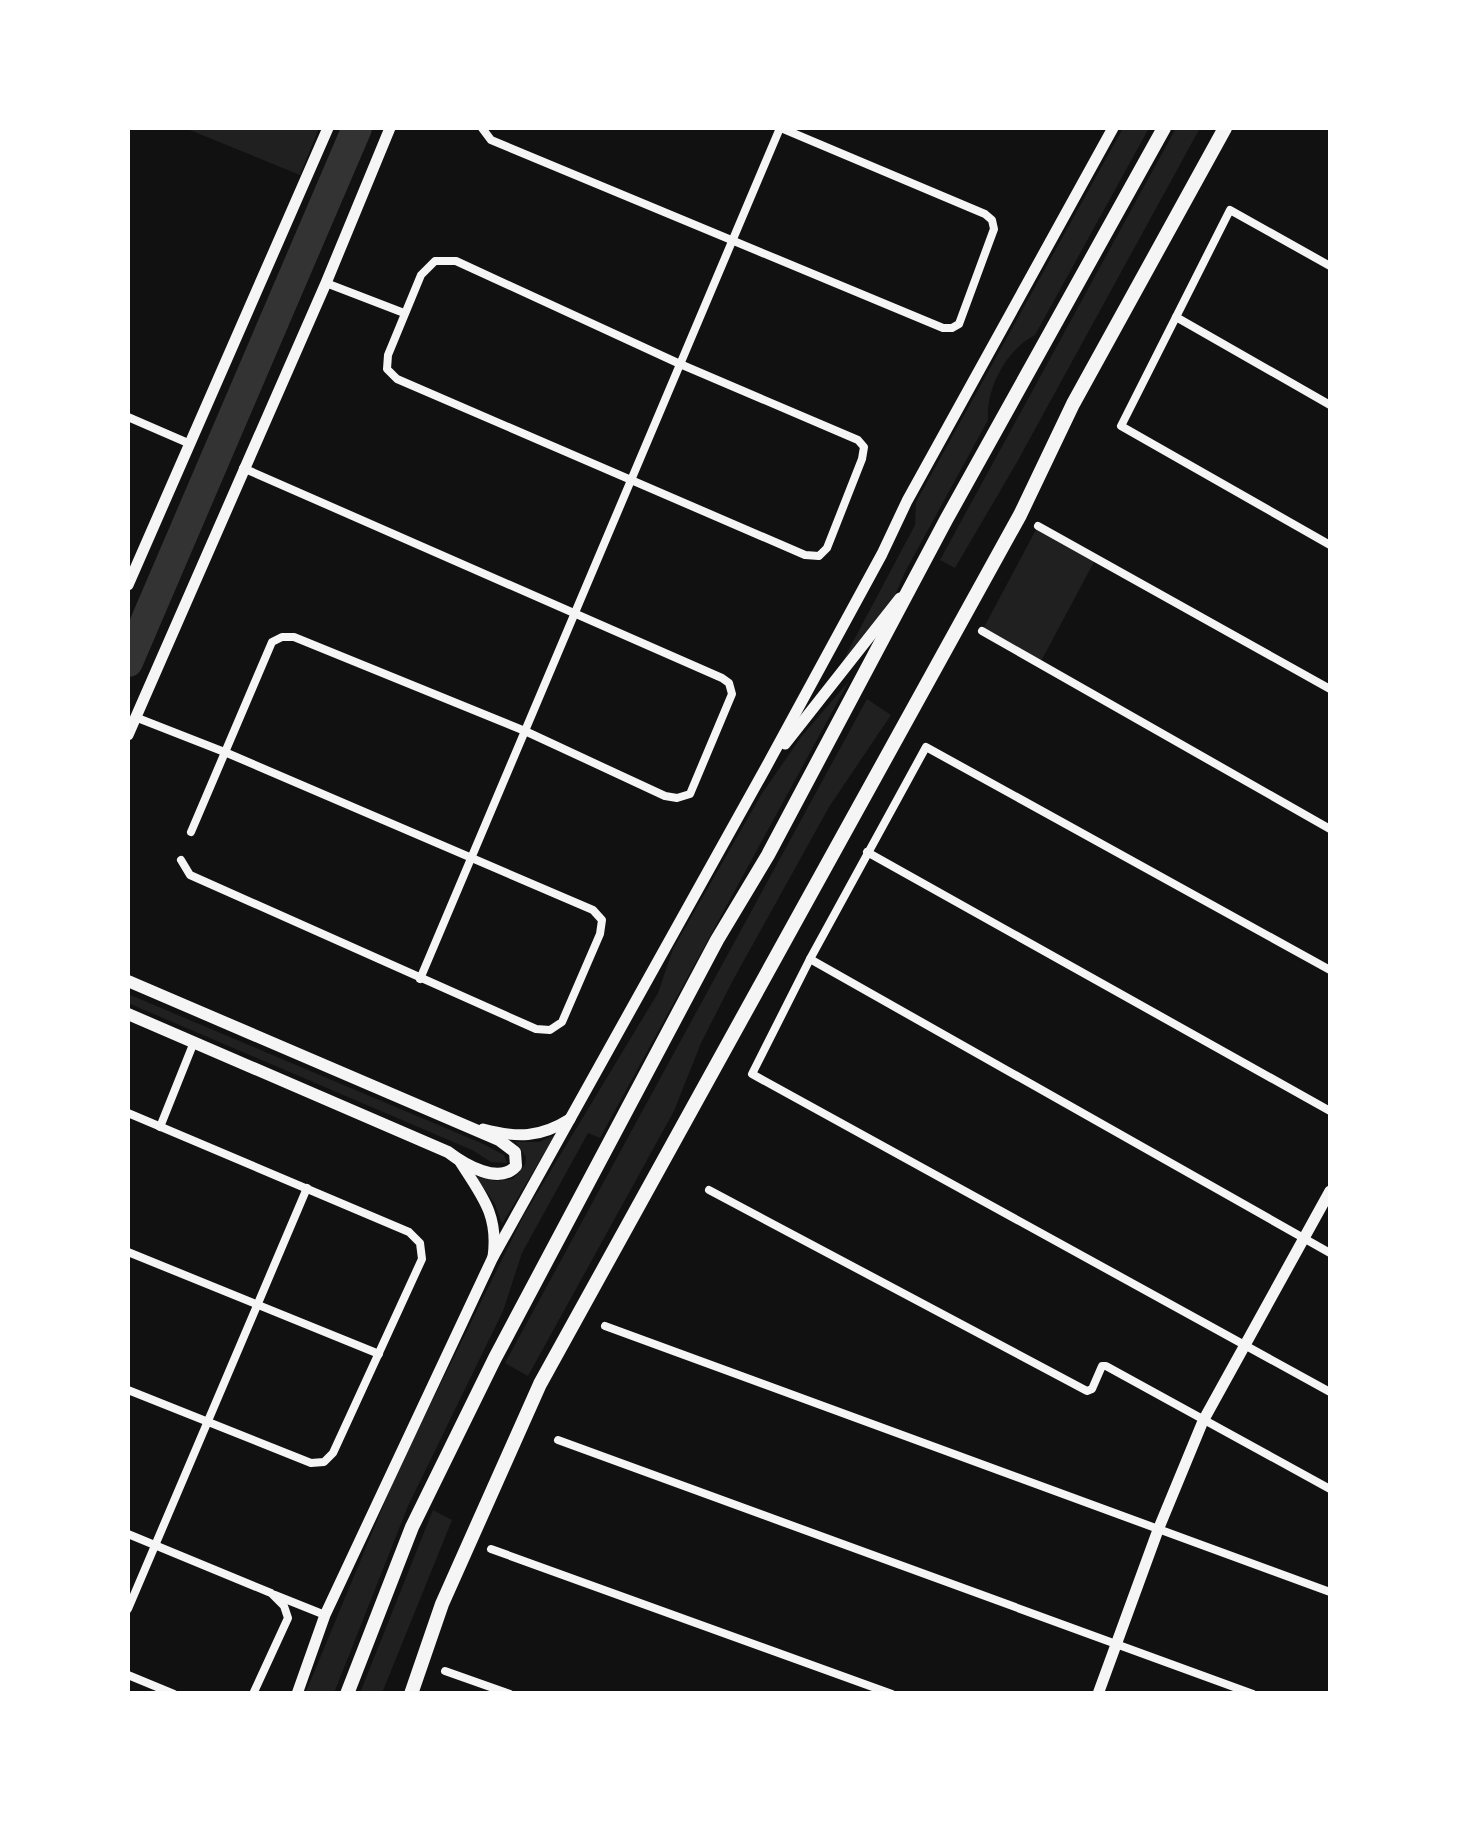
<svg xmlns="http://www.w3.org/2000/svg" width="1458" height="1821" font-family="'Alegreya Sans',sans-serif">
<rect width="100%" height="100%" fill="#111"/>
<!-- green -->
<g fill="#202020">
<polygon points="185,128 319,128 300,175"/>
<path d="M1123 128H1149L1035 335C1006 350 986 388 988 420L905 572 886 616 829 687 915 525 916 502Z"/>
<polygon points="1176,128 1200,128 1017,462 955,568 940,560"/>
<polygon points="1038,526 1096,558 1039,665 982,631"/>
<polygon points="849,681 600,1138 588,1133 522,1253 503,1311 408,1506 334,1693 305,1694 399,1468 524,1215 658,993 673,949 761,795 801,737"/>
<polygon points="867,699 891,715 829,807 732,982 701,1043 674,1111 528,1376 505,1363"/>
<polygon points="128,994 481,1143 504,1155 507,1163 491,1162 472,1150 128,1003"/>
<polygon points="555,1135 502,1224 495,1204 476,1177 496,1181 513,1179 525,1165 526,1157 516,1142 539,1142"/>
<polygon points="433,1510 452,1520 382,1693 360,1693"/>
</g>
<g fill="none" stroke-linecap="round" stroke-linejoin="round">
<!-- river -->
<polyline stroke="#333" stroke-width="30" points="128,662 357,128"/>
<!-- minor -->
<g stroke="#f5f5f5" stroke-width="8">
<polyline points="482,128 491,140 943,328 952,328 959,324 994,229 992,220 985,214 781,128"/>
<polygon points="435,261 456,261 680,364 858,440 864,447 862,459 827,548 819,556 805,555 397,379 387,369 388,355 421,275"/>
<polyline points="1330,266 1230,210 1121,426 1330,545"/>
<polyline points="326,283 404,313"/>
<polyline points="1176,317 1330,405"/>
<polyline points="128,417 188,443"/>
<polyline points="1038,526 1330,689"/>
<polyline points="982,631 1330,829"/>
<polyline points="135,717 227,753 593,910 602,920 600,934 562,1022 550,1030 536,1029 190,875 181,860"/>
<polyline points="191,832 272,642 282,637 294,637 525,731 665,796 677,798 690,794 732,694 729,683 722,678 243,468"/>
<polyline points="867,852 1330,1111"/>
<polyline points="810,959 1330,1253"/>
<polyline points="1330,970 926,747 810,959 752,1074 1330,1392"/>
<polyline points="420,979 780,128"/>
<polyline points="128,1113 409,1232 420,1243 422,1259 333,1453 324,1462 311,1463 128,1390"/>
<polyline points="160,1127 194,1042"/>
<polyline points="709,1190 1087,1391 1092,1389 1102,1366 1106,1366 1330,1489"/>
<polyline points="128,1252 379,1354"/>
<polyline points="605,1326 1330,1592"/>
<polyline points="558,1440 1253,1694"/>
<polyline points="128,1534 271,1593 284,1606 288,1618 253,1694"/>
<polyline points="491,1549 892,1694"/>
<polyline points="275,1595 325,1615"/>
<polyline points="128,1609 307,1188"/>
<polyline points="445,1671 510,1694"/>
<polyline points="128,1675 174,1694"/>
</g>
<!-- secondary -->
<g stroke="#f5f5f5" stroke-width="11">
<polyline points="128,585 328,128"/>
<polyline points="128,735 326,283 390,128"/>
<polyline points="785,744 900,598"/>
<path d="M483 1129C517 1138 540 1138 570 1119"/>
<polyline points="493,1257 765,769 882,554 907,501 1113,128"/>
<path d="M297 1694 325 1615 493 1257C499 1214 481 1195 459 1160"/>
<polyline points="1098,1694 1158,1530 1203,1421 1330,1191"/>
</g>
<!-- primary -->
<path stroke="#f5f5f5" stroke-width="12" d="M128 981 499 1140 515 1152 516 1166C499 1185 465 1165 448 1152L128 1014"/>
<!-- trunk -->
<g stroke="#f5f5f5" stroke-width="14">
<polyline points="347,1694 412,1527 495,1358 717,940 768,855 946,520 1164,128"/>
<polyline points="411,1694 442,1604 540,1384 1020,515 1073,404 1225,128"/>
</g>
</g>
<!-- border -->
<rect width="1458" height="1821" fill="none" stroke="#ffffff" stroke-width="260"/>
</svg>
